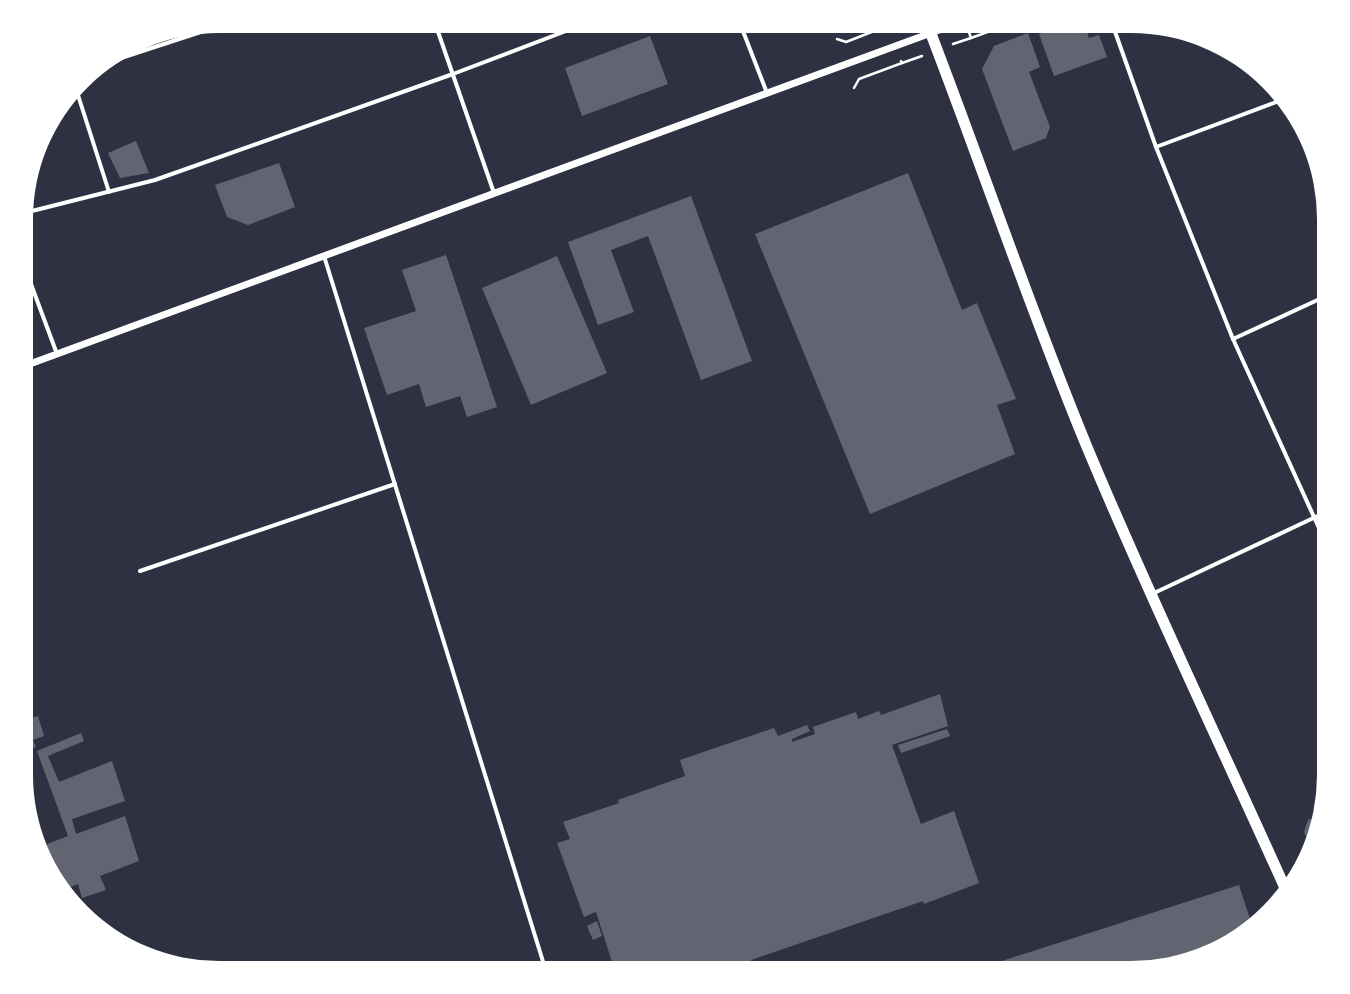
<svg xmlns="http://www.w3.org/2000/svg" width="1350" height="994" font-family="Poppins,sans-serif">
<rect width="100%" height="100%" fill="#2d3142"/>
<!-- building -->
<g fill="#626471">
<polygon points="1059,26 1085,26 1089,38 1099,35 1107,57 1054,76 1039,34"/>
<polygon points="1028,33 1040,67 1029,72 1050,127 1046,138 1013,151 982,69 994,46"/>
<polygon points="650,36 668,84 582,116 565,68"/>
<polygon points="136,141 149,173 120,178 108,153"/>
<polygon points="279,163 295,207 248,225 227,217 215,185"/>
<polygon points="908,173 962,310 977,303 1016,399 997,405 1015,454 870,514 755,234"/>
<polygon points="691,196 752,361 701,380 648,236 611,250 634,312 598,325 568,242"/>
<polygon points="446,255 497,407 467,417 460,396 426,407 419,384 387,395 364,328 416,311 402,270"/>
<polygon points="557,256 607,373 531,405 482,288"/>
<polygon points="940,694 948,726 892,745 921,824 954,811 979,883 924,904 923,901 751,960 753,964 741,968 614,968 596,912 584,917 557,843 570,839 563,822 619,803 618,800 685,776 680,760 768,730 774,728 778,736 807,725 810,731 792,739 792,742 815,734 813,727 856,712 858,719 879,711 881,715"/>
<polygon points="38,716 44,736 33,740 36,747 27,751 27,720"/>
<polygon points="947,729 950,736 901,753 898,745"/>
<polygon points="81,733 84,741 48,756 59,782 112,761 125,801 72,819 76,834 125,816 139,861 100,876 106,890 82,898 78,884 67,888 46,861 42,846 68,836 37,751"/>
<polygon points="1317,816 1310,846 1304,832 1308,820"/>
<polygon points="1239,885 1251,922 1216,948 1131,968 980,968"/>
<polygon points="597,921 602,936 593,940 587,926"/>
</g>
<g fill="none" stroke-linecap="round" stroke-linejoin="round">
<!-- path -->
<g stroke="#fff" stroke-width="2.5">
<polyline points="1018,26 1019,27"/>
<polyline points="971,38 1004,26"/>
<polyline points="837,39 846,42 887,26"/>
<polyline points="953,44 971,38 967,26"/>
<polyline points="901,61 902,63 922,56"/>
<polyline points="854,88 859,79 902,63"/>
</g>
<!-- minor -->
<g stroke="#fff" stroke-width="4">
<polyline points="436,26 494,193"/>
<polyline points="741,26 767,93"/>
<polyline points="1113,26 1156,147 1233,339 1324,539"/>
<polyline points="115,60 219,26"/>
<polyline points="77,92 109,192"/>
<polyline points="1156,147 1279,101"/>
<polyline points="28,212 155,180 453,74 579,26"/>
<polyline points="324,256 545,968"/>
<polyline points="28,276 57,354"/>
<polyline points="1233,339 1324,297"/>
<polyline points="140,571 395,484"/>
<polyline points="1152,594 1324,513"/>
</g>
<!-- tertiary -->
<polyline stroke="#fff" stroke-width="7" points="27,365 950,26"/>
<!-- trunk -->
<path stroke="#fff" stroke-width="11" d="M928 26C982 166 1030 309 1087 447 1149 596 1219 741 1285 888"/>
</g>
<!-- crop -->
<path d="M0 0H1350V994H0ZM219 33H1131A186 186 0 0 1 1317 219V775A186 186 0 0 1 1131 961H219A186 186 0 0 1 33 775V219A186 186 0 0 1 219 33Z" fill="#fff" fill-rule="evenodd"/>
</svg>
